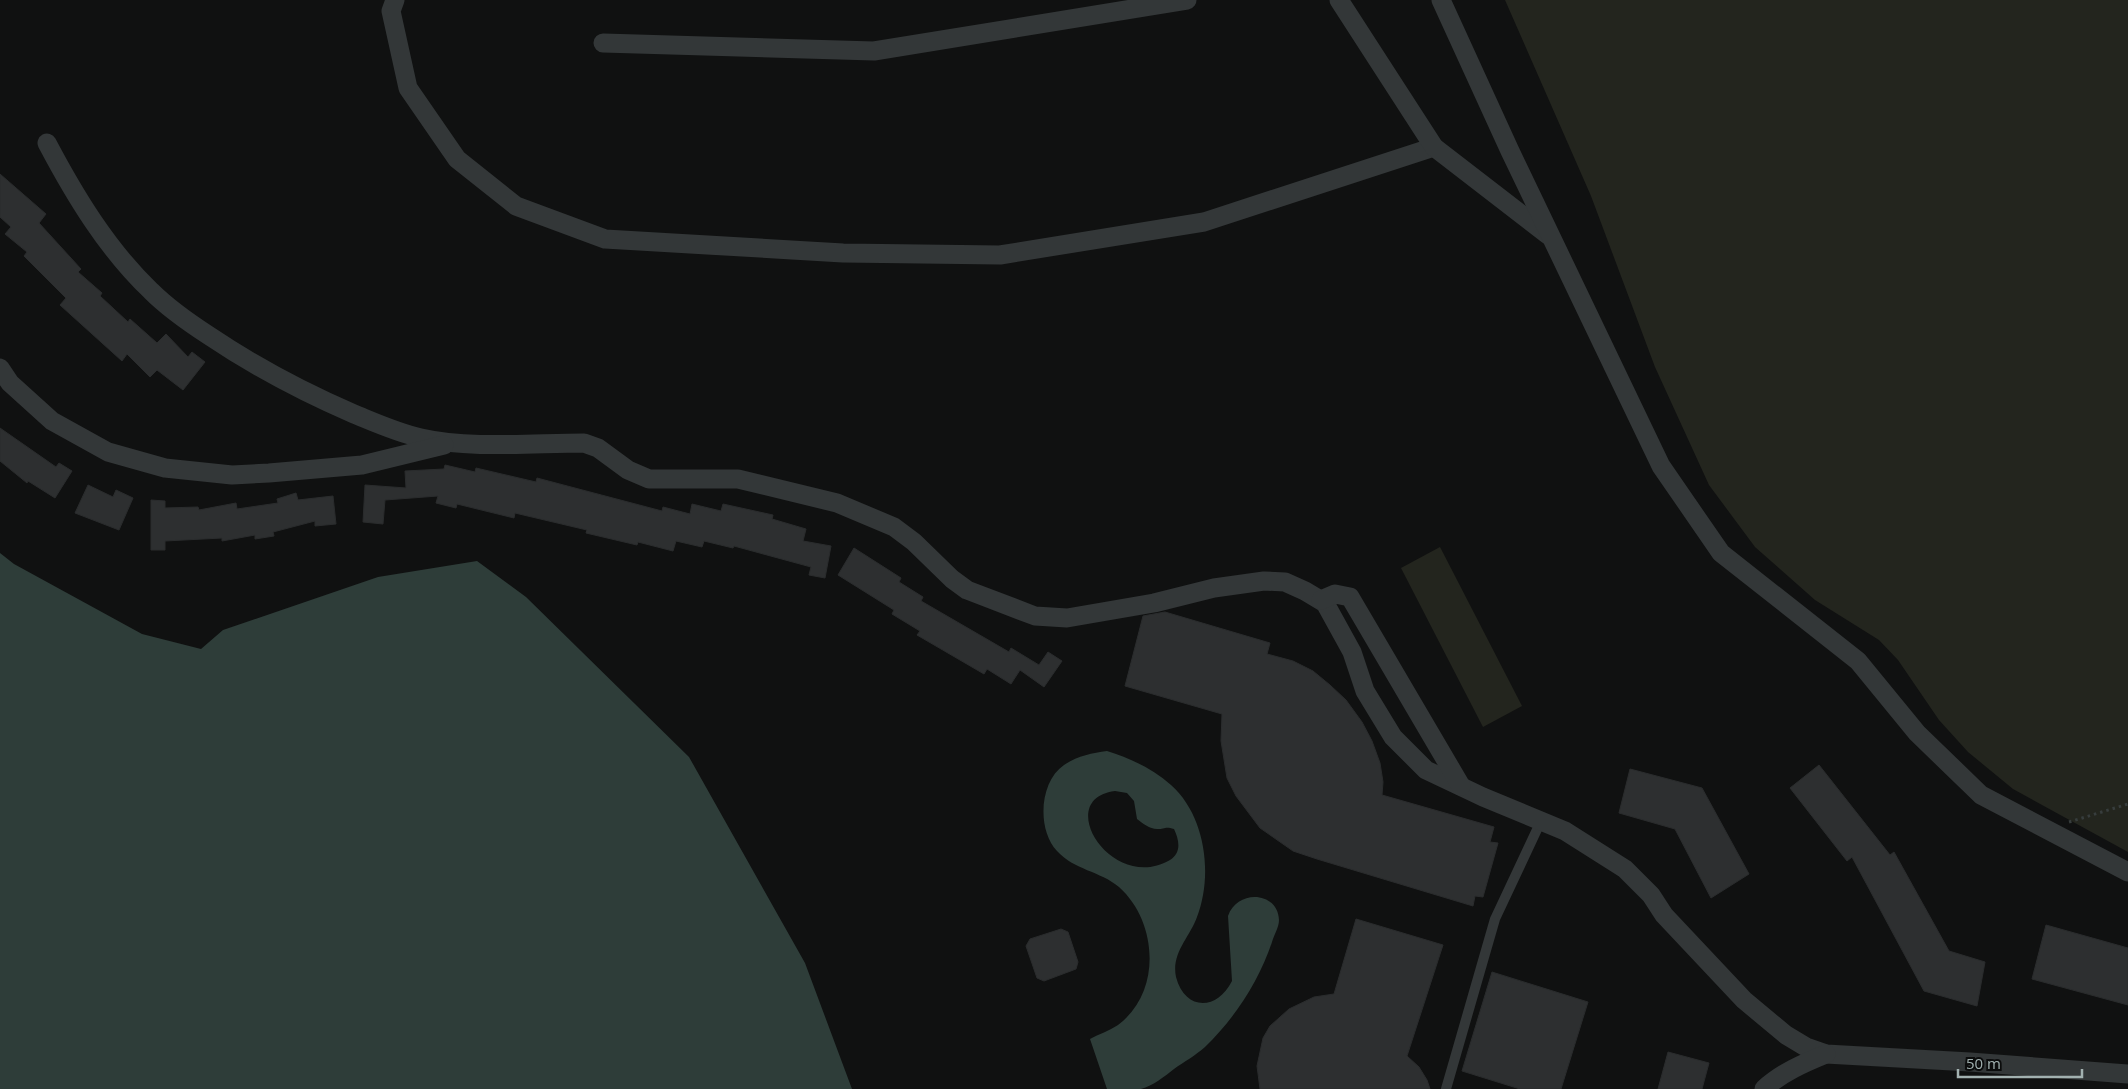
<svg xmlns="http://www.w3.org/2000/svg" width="2128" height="1089" font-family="'Open Sans',sans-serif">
<rect width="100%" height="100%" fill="#101111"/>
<!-- green -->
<g fill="#23251e">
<polygon points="1505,0 2128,0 2128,852 2013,789 1968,752 1939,720 1898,660 1879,640 1815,600 1755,547 1709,485 1655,367 1591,196"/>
<polygon points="1440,547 1522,706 1483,727 1401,568"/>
</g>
<!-- water -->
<g fill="#2e3d39" fill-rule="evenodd">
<polygon points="0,553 14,564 142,634 201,649 223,630 378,577 477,561 526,597 689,757 805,963 852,1089 0,1089"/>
<path d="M1107 751C1130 758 1153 769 1171 785 1206 816 1213 876 1197 917 1190 937 1171 953 1176 977 1185 1011 1217 1011 1232 981L1228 916C1237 889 1278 891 1279 920 1279 927 1274 935 1272 942 1259 981 1235 1018 1205 1047 1196 1055 1184 1062 1174 1069 1165 1076 1153 1086 1141 1089 1131 1089 1118 1089 1107 1089L1090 1039C1099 1034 1109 1031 1118 1025 1162 992 1158 922 1119 887 1100 871 1074 870 1057 851 1037 830 1039 782 1064 765 1077 756 1092 753 1107 751ZM1115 791 1127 793 1134 801 1137 819C1142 823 1150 829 1157 829 1165 829 1165 826 1174 829 1179 840 1182 852 1170 860 1112 894 1052 799 1115 791Z"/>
</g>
<!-- building -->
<g fill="#2d2f30" stroke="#2a2c2d">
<polygon points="0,174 46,214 39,223 81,269 78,272 102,293 100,296 128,322 130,319 157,343 166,334 188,357 192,352 205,362 183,390 157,370 150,377 127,354 122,361 60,305 66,298 24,256 27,252 5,234 11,227 0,217"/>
<polygon points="0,428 56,467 59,463 72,471 55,498 28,481 27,483 0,461"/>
<polygon points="445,465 475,472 476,468 536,482 537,478 662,511 663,507 690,514 692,504 721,511 723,504 773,515 772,519 806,529 803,541 831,546 825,578 809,575 811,567 734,546 733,548 704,541 702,547 676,541 673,551 638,542 637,545 586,533 587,530 515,513 514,518 457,504 456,508 436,503 438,496 385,500 383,524 363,522 365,485 406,488 405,471 444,469"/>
<polygon points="88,485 113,497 116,490 133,498 119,530 75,513"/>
<polygon points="296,493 298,500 333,496 336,524 315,526 315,521 273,532 274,536 255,539 255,535 222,541 222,538 165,541 165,550 151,550 151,500 165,501 165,508 198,507 199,510 236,503 237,509 278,503 277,499"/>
<polygon points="854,548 901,578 899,582 923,597 921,601 1009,652 1011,648 1039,665 1048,652 1062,661 1044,687 1020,670 1011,684 987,669 984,674 917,635 920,631 892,614 894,610 838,575"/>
<polygon points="1165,612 1270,643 1267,654 1293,661 1313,671 1330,685 1346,700 1362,722 1372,741 1380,763 1383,782 1382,795 1494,827 1490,842 1498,843 1483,897 1475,896 1473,906 1317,859 1293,851 1260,828 1236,796 1227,778 1221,741 1222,714 1125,686 1143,616"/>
<polygon points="1819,765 1890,855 1894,852 1949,951 1985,962 1977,1006 1924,991 1852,857 1847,861 1790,788"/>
<polygon points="1630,769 1702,788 1749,874 1711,898 1675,829 1619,813"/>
<polygon points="1356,919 1443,945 1407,1056 1419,1067 1427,1080 1430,1089 1260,1089 1257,1066 1263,1038 1270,1026 1289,1009 1314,997 1334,994"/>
<polygon points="2046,925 2128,948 2128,1005 2032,979"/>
<polygon points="1061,929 1068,932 1078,962 1076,969 1044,981 1037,978 1026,946 1030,939"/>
<polygon points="1492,972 1588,1002 1561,1089 1520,1089 1462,1071"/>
<polygon points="1668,1052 1709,1063 1702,1089 1658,1089"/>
</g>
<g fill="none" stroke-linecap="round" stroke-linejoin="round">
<!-- path -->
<polyline stroke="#373d3d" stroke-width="3" stroke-dasharray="2.5 4" stroke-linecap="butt" points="2069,822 2128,804"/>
<!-- service -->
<polyline stroke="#333738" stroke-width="10" points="1446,1089 1495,919 1541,821"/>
<!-- minor -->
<g stroke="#333738" stroke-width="19">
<polyline points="395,0 391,11 408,88 457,159 516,206 605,239 843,253 1000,255 1204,222 1434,147"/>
<polyline points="1339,0 1434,147 1548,235"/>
<polyline points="1441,0 1510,151 1661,466 1721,553 1858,661 1917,733 1981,795 2128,872"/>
<polyline points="603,43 874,51 1187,0"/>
<path d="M47 143C75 196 107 249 151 291 168 308 188 322 208 335 254 366 303 392 354 414 376 423 398 433 421 438 469 449 534 443 584 443L598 448 628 470 649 479H738L837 503 894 527 914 542 952 579 967 590 1035 616 1067 618 1154 603 1214 588 1264 581 1285 582 1305 591 1325 603 1352 652 1365 691 1393 737 1426 770 1483 797 1565 831 1625 869 1651 895 1664 915 1744 1000 1786 1035 1806 1047 1826 1054 1970 1062 2128 1074"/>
<polyline points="0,368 10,383 52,421 108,452 165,468 232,475 269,473 362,465 444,445"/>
<polyline points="1321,600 1335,594 1350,597 1461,786"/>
<path d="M1764 1089C1781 1073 1804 1063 1826 1054"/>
</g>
</g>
<!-- scale -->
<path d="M1958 1069v8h124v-8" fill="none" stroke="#a2b1b0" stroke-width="2.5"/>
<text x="1966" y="1069" font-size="15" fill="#a2b1b0" stroke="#0b0c0c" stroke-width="4" paint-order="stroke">50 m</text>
</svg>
